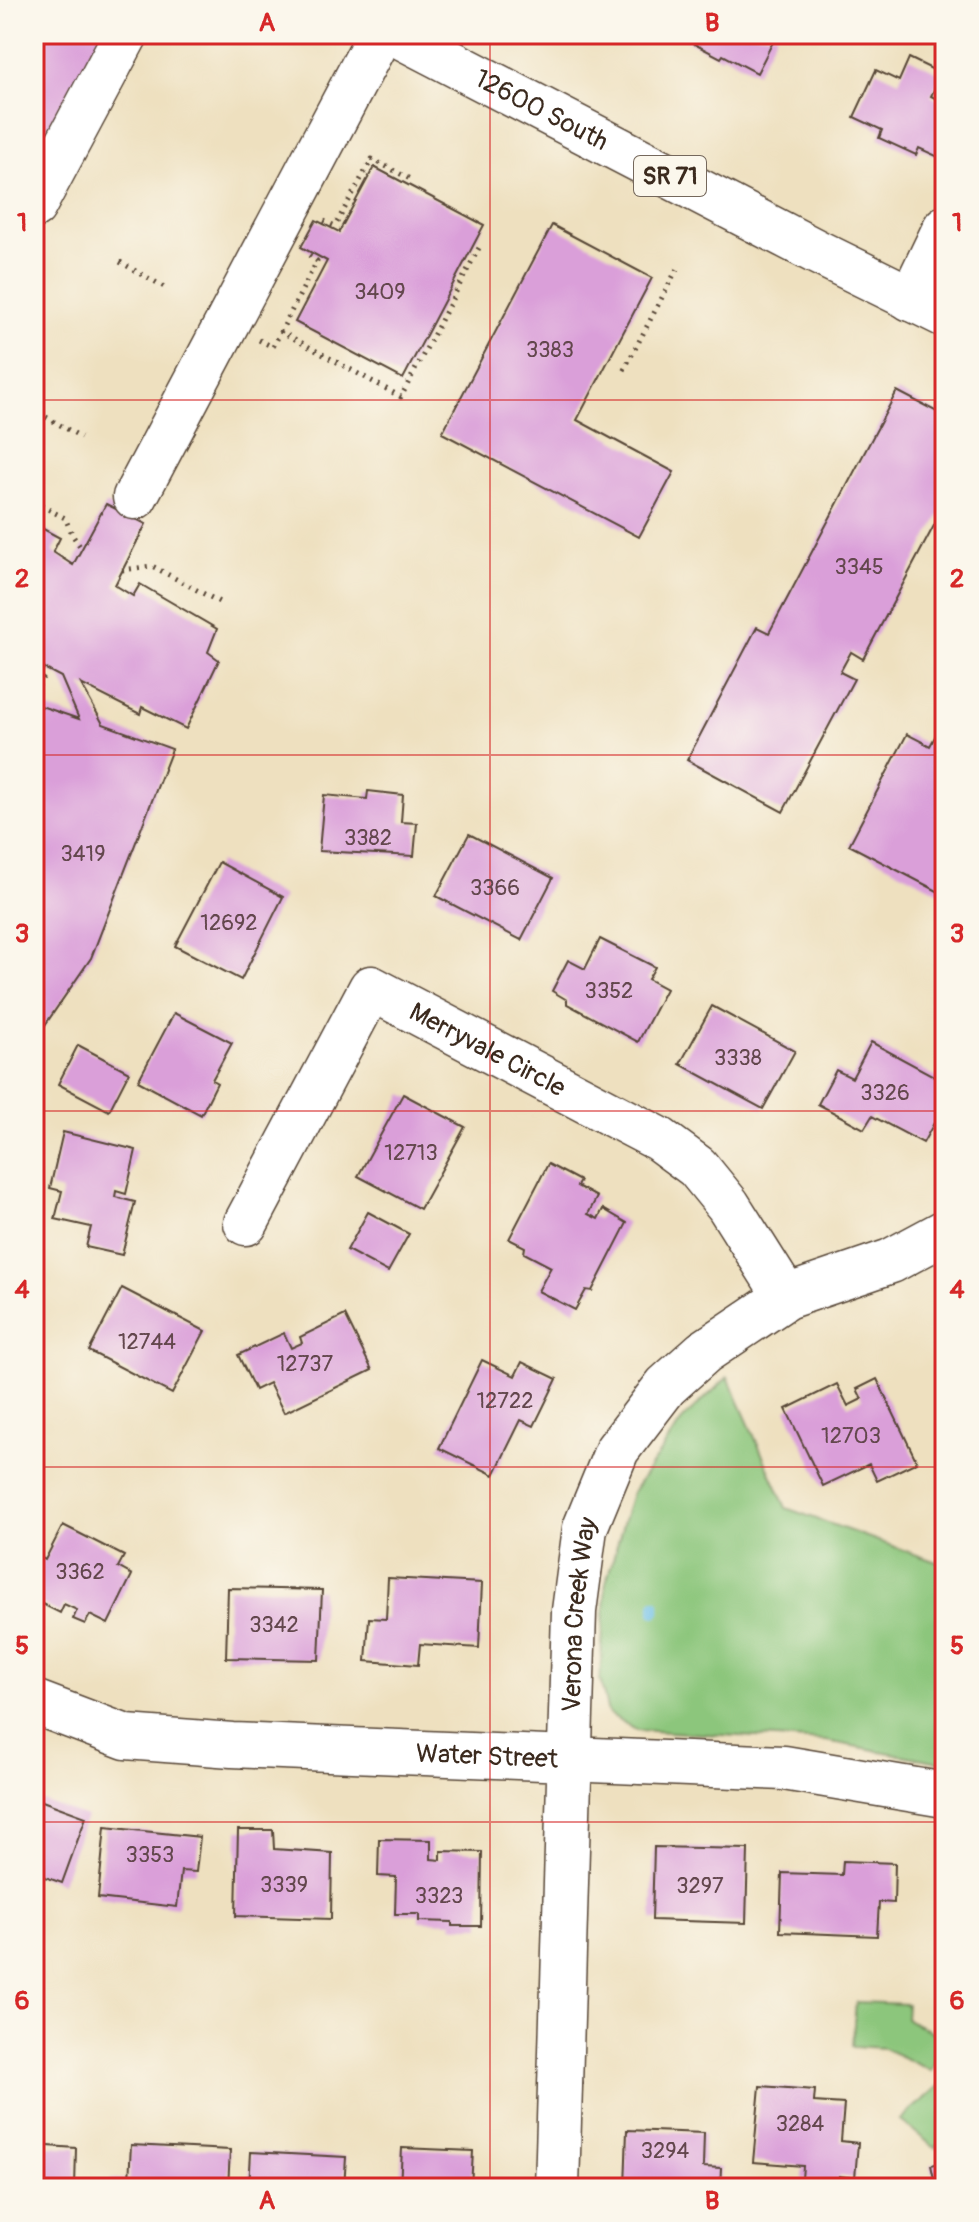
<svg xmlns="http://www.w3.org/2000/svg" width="979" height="2222" font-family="Pangolin,sans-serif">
<rect width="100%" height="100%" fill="#fbf7ec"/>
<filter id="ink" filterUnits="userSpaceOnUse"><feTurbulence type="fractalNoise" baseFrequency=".0125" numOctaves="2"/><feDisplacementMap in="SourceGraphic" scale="16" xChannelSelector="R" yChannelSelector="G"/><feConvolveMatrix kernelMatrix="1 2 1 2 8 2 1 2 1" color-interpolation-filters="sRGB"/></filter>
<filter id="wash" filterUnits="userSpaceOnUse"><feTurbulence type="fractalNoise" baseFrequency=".006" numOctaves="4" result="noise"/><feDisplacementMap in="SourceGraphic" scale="32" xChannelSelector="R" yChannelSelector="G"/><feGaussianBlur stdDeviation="1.8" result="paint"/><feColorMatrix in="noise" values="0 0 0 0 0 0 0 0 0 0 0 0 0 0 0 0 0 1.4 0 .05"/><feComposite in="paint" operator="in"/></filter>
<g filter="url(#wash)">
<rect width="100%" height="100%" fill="#eee0bf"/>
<!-- green -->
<g fill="#8cc67b" stroke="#64784c" stroke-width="2">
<polygon points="728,1377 786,1508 945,1565 945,1763 826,1741 636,1730 608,1713 600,1679 606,1583 632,1493 684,1418"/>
<polygon points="856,2002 907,2004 906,2019 945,2038 945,2044 931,2071 884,2048 852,2046"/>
<polygon points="942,2083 945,2084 945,2138 935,2148 900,2120"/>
</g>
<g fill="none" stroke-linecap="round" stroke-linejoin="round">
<!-- stream -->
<polyline stroke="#6cc0e8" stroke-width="10" points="655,1612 655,1604"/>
</g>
<g id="blocks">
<!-- building -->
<g fill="#da9fd9">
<polygon points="34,34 102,34 34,162"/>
<polygon points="675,34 777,34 757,73 723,55 721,58"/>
<polygon points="909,58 942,74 931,96 945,103 945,160 919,148 916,155 879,138 882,130 854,117 876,70 899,81"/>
<polygon points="374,167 484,225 403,379 295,322 327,261 301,247 316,220 339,232"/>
<polygon points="552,225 652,278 577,420 674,472 639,537 442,433"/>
<polygon points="897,391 945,416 945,505 863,659 851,652 840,672 854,679 783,812 687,760 757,627 769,633"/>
<polygon points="106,504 146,524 115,585 133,596 140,584 217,629 208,652 219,660 186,729 142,707 140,714 81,684 103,724 172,749 91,958 34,1041 34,715 38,705 79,719 61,677 34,663 34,524 60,538 53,552 73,565"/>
<polygon points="943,722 945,723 945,895 849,845 907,734 930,746"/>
<polygon points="368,791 403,795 401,822 417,823 414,856 319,851 324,795 367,799"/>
<polygon points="469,834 553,878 521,940 436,896"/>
<polygon points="219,862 283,897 241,980 175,946"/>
<polygon points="600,939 655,967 648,979 666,989 638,1042 567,1004 567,1000 552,991 568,960 585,969"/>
<polygon points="712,1006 795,1051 763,1109 680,1064"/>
<polygon points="174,1013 232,1043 212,1080 217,1083 201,1115 138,1081"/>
<polygon points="871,1042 945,1082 945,1103 923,1143 872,1116 864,1129 818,1104 836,1070 852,1078"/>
<polygon points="78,1045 129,1072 109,1111 58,1084"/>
<polygon points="403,1094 465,1127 420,1209 358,1176"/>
<polygon points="63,1132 136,1150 126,1194 116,1191 115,1197 135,1202 122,1255 86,1247 91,1227 55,1219 62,1191 50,1188"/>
<polygon points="548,1164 580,1181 577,1186 597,1197 588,1214 598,1219 603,1209 627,1223 592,1291 586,1290 575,1310 538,1291 551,1267 524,1253 525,1247 509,1239"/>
<polygon points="368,1212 409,1234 388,1272 347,1250"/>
<polygon points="122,1288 205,1331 172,1394 89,1351"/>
<polygon points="345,1315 372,1370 284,1413 269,1383 255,1390 238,1355 284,1333 291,1348 302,1343 300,1337"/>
<polygon points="482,1360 515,1376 522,1362 557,1379 534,1426 521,1420 494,1475 439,1448"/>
<polygon points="877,1379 917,1462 877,1481 869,1464 823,1486 786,1409 837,1384 848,1406 862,1399 857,1389"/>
<polygon points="63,1525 124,1556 118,1567 132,1575 108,1624 90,1615 85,1624 73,1619 77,1610 64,1604 60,1613 34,1600 34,1554 45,1560"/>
<polygon points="388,1578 482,1583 479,1648 420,1644 418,1665 366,1661 369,1618 386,1619"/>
<polygon points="228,1588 322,1590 319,1660 226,1658"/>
<polygon points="34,1798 86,1817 62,1883 34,1873"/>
<polygon points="105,1827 200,1837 196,1872 181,1871 177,1907 98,1898"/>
<polygon points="238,1830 273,1830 274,1849 332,1853 331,1919 236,1916"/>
<polygon points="379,1839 431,1840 431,1859 441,1860 441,1851 482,1852 481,1926 452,1926 452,1922 419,1921 419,1914 395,1914 396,1877 378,1876"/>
<polygon points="654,1847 748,1849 746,1923 652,1920"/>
<polygon points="843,1861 895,1863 894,1903 879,1902 877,1936 780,1932 782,1873 842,1875"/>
<polygon points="760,2086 815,2090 814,2102 844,2104 841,2141 858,2143 855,2178 839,2176 838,2182 802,2179 803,2166 753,2162"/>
<polygon points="627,2130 704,2133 703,2167 721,2168 720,2188 625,2188"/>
<polygon points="34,2145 76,2148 75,2188 34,2188"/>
<polygon points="131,2145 230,2150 228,2188 111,2188 111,2179 129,2180"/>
<polygon points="402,2148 473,2151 471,2188 400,2188"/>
<polygon points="251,2152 346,2157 344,2188 249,2188"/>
<polygon points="945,2162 945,2188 936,2188 931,2165"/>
</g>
</g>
</g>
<g filter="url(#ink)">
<use href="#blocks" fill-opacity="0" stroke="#564536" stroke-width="2"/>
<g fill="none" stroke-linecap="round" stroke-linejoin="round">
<defs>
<g id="minor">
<polyline points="34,206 126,34"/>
<polyline points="911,299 945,228"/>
<polyline points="135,497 380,34"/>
<path id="s1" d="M246 1223 371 988 659 1139 697 1167 728 1205 786 1297"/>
<path id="s2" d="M34 1702 126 1737 232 1745 784 1768 945 1795"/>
<path id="s3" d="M557 2188 574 1611 585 1528 617 1450 666 1386 704 1352 786 1297 891 1261 945 1232"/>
</g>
<g id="major">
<path id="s4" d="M396 34 819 253 945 315"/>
</g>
</defs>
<!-- minor casing -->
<use href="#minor" stroke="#564536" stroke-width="47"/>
<!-- major casing -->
<use href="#major" stroke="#564536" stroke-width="47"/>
<!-- path -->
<g stroke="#564536" stroke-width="5" stroke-dasharray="2 6" stroke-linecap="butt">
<polyline points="324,221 335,226 372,159 410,179"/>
<polyline points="120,262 166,288"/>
<polyline points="280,331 401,397 481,244"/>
<polyline points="259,340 273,347 317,261 306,253"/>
<polyline points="624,370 678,267"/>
<polyline points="39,413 81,437"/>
<polyline points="34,502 65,518 73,536 82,549"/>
<polyline points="122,570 152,566 223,604"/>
<polyline points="34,668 45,674 34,694"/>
</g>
<!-- minor -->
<use href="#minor" stroke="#fff" stroke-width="44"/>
<!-- major -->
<use href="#major" stroke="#fff" stroke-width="44"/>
</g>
</g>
<!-- grid -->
<path fill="none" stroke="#d62828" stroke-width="2" stroke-opacity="0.55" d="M490 34V2188M34 400H945M34 755H945M34 1111H945M34 1467H945M34 1822H945"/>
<g text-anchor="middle" stroke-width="7" stroke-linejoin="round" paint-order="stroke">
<!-- number labels -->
<g font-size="22" fill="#63474d">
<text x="380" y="299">3409</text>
<text x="550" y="357">3383</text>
<text x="859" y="574">3345</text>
<text x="368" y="845">3382</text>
<text x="83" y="861">3419</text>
<text x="495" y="895">3366</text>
<text x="229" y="930">12692</text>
<text x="609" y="998">3352</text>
<text x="738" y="1065">3338</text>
<text x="885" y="1100">3326</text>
<text x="411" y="1160">12713</text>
<text x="147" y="1349">12744</text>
<text x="305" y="1371">12737</text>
<text x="505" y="1408">12722</text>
<text x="851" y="1443">12703</text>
<text x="80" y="1579">3362</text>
<text x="274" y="1632">3342</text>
<text x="150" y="1862">3353</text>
<text x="284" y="1892">3339</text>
<text x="700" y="1893">3297</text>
<text x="439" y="1903">3323</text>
<text x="800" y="2131">3284</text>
<text x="665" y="2158">3294</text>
</g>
<!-- shield labels -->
<rect fill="#fbf7ec" stroke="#75685c" stroke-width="2" x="634" y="156" width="72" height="40" rx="6"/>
<g font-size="24" font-weight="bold" fill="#3b2a1e">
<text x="670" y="184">SR 71</text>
</g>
<!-- street labels -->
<g font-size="26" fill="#3b2a1e" stroke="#fbf7ec">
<text dy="9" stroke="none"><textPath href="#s4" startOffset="164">12600 South</textPath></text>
<text dy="9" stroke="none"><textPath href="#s1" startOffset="398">Merryvale Circle</textPath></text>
<text dy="9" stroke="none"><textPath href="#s3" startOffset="574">Verona Creek Way</textPath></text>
<text dy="9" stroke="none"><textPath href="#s2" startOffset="460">Water Street</textPath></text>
</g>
</g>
<!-- margin -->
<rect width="979" height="2222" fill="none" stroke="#fbf7ec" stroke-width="88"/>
<rect x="44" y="44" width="891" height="2134" fill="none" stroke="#d62828" stroke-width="3"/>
<g font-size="26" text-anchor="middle" font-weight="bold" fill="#d62828">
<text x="267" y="31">A</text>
<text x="712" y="31">B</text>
<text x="22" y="231">1</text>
<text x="957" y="231">1</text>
<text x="22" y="587">2</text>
<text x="957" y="587">2</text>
<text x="22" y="942">3</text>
<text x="957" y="942">3</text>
<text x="22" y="1298">4</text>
<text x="957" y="1298">4</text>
<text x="22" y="1654">5</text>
<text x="957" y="1654">5</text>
<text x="22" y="2009">6</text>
<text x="957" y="2009">6</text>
<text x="267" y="2209">A</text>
<text x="712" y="2209">B</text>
</g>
</svg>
